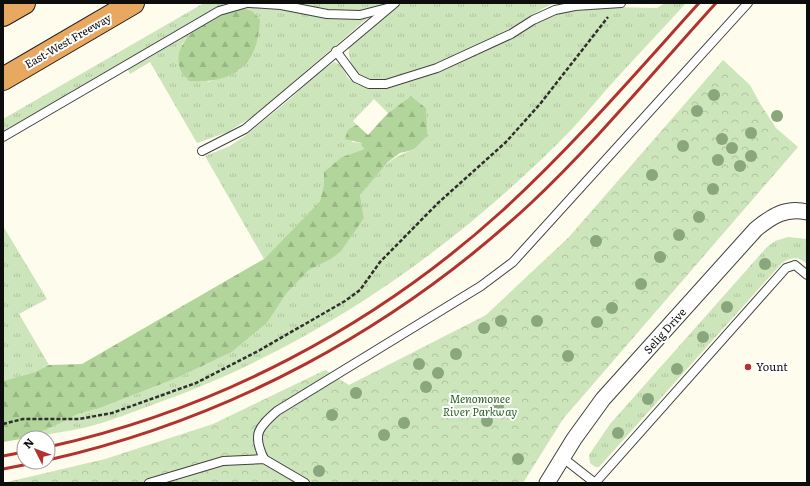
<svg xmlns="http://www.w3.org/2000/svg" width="810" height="486" font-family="Literata,serif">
<defs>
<pattern id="grass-tufts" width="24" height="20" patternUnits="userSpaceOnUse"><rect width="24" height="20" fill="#cde5ba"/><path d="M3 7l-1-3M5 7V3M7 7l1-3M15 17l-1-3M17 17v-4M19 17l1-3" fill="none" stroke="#afc39f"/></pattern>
<pattern id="forest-firs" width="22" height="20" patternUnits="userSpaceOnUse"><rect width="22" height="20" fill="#b1d59a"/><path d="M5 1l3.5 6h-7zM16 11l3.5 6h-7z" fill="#97b684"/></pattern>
<pattern id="park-crowns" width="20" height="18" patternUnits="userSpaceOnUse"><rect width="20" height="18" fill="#cde5ba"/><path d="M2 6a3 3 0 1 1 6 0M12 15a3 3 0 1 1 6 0" fill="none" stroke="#afc39f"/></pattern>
</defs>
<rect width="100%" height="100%" fill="#fefced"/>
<!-- grass -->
<g fill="url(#grass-tufts)">
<polygon points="204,3 226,3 3,132 3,119"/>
<polygon points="239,3 385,3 255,115 228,132 197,143 150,62 130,74 127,68 199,27 182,44 208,82 240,70 252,11 243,8"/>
<path d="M402 3H555C538 9 523 22 508 30 477 48 443 62 409 73 402 75 393 80 386 80 364 83 347 69 349 47Z"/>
<path d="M665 3H686C663 29 638 54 615 80 600 96 587 113 572 129 456 248 316 346 160 402 135 411 109 422 83 428 65 432 46 434 27 438L59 424 78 414 100 408 177 378 232 352 267 323 286 294 309 270 331 259 364 218 360 195C377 175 388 156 414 150L426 108 411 96 388 113 374 99 353 121 357 125 351 127 352 142 363 143 364 149 342 157 324 184 320 201 264 259 205 156 230 146 246 135 290 99 319 72 334 62 341 65 348 78 356 84 368 88 384 89 440 71 513 37 556 13 614 7 657 8Z"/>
<polygon points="3,226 47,299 19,314 49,365 35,372 3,381"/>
<path d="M788 237 807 239V264C799 256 791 257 782 263L599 467H595L590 463 589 455 610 424 767 247 775 241Z"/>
</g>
<!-- forest -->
<g fill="url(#forest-firs)">
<path d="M243 8 252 11 260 20C258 66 234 84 189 81 186 77 181 73 180 68 171 43 204 20 224 12 230 10 237 10 243 8Z"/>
<path d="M411 96 426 108 427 136 413 150 400 153 388 162 360 195 364 218 341 251 331 259 309 270 286 294 267 323 232 352 177 378 100 408 78 414 59 424 27 438 3 442V381L35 372 49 365 82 364 264 259 320 201 324 184V172L342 157 364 149 362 143 345 139C347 131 349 127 357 125L368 135 388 113Z"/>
</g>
<!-- park -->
<polygon fill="url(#park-crowns)" points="723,60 750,85 761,105 776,128 798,147 563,419 523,483 3,483 105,459 213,424 325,370 349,385 486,315 569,237"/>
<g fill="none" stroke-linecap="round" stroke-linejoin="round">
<defs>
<g id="lane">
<polyline points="250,3 281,5 327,14 360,15 387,8"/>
<polyline points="336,51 356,78 369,84 386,84 437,68 511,34 533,20 555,10 575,6 621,3"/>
<polyline points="3,137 219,11 247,3"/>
<polyline points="202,151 245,129 395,3"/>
<polyline points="563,458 595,483"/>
<path d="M264 459C252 434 258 428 277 411L481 286 513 262 748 3"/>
<polyline points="149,483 223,461 264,459 305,483"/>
<polyline points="595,483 786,268 795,265 807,275"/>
</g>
<path id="street" d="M547 483 574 439 603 399 756 229C772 216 786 207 807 212"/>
<g id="highway">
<polyline points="3,15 24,3"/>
<polyline points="3,79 133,3"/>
</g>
</defs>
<!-- lane casing -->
<use href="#lane" stroke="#404040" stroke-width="10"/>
<!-- street casing -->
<use href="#street" stroke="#404040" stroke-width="17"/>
<!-- highway casing -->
<use href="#highway" stroke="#1e1e1e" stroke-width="24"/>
<!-- path -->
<polyline stroke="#2f2f2f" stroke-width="2.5" stroke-dasharray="4 2" stroke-linecap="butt" points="3,424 23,419 79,419 112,413 196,383 260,350 345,301 360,290 380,262 438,203 506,142 540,104 608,17"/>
<!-- lane -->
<use href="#lane" stroke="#fff" stroke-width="8"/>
<!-- street -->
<use href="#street" stroke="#fff" stroke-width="15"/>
<!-- highway -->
<use href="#highway" stroke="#e9a860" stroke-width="22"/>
<!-- rail -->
<g stroke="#b2322f" stroke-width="3">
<path d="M48 447C216 410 374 327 502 211 572 147 635 74 699 3"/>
<polyline points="3,456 24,452"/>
<path d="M48 460C229 419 394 330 530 204 596 142 655 70 716 3"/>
<polyline points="3,469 39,462"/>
</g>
</g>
<!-- trees -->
<g fill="#89a67d">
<circle cx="714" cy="95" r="6"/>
<circle cx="697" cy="111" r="6"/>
<circle cx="777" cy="116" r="6"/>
<circle cx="751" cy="133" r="6"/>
<circle cx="722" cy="139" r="6"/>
<circle cx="683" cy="146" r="6"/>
<circle cx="732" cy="148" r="6"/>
<circle cx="751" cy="156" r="6"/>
<circle cx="718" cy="160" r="6"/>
<circle cx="740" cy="166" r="6"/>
<circle cx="652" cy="175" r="6"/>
<circle cx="713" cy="189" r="6"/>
<circle cx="699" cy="217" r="6"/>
<circle cx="679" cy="235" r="6"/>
<circle cx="596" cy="241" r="6"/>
<circle cx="660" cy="257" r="6"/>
<circle cx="765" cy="264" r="6"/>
<circle cx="641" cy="284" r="6"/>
<circle cx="727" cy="307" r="6"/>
<circle cx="612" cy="308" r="6"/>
<circle cx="501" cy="321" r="6"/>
<circle cx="537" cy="321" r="6"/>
<circle cx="597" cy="322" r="6"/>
<circle cx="484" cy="328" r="6"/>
<circle cx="703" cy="337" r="6"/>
<circle cx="456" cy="354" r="6"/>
<circle cx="568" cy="356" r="6"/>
<circle cx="419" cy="364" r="6"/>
<circle cx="677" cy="369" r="6"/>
<circle cx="438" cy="373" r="6"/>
<circle cx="426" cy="387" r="6"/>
<circle cx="356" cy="393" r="6"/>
<circle cx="648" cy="399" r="6"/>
<circle cx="498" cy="407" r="6"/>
<circle cx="332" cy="415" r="6"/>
<circle cx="487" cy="421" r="6"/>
<circle cx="404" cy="423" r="6"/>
<circle cx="618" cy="433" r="6"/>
<circle cx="384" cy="435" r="6"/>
<circle cx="518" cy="459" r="6"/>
<circle cx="319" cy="471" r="6"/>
</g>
<!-- markers -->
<circle fill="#b2322f" stroke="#fff" stroke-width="1.5" cx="748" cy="367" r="4"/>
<g text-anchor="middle" stroke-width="4" stroke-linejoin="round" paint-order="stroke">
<!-- street labels -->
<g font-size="11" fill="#0d0d0d" stroke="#fff">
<text transform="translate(68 41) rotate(-30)" y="4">East-West Freeway</text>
<text transform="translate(665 331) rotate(-48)" y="4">Selig Drive</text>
</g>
<!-- poi labels -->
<g font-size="11" fill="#0d0d0d" stroke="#fff" text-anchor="start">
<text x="756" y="371">Yount</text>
</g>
<!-- park labels -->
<g font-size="11" font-style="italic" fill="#2a5f22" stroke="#fff">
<text x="480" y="403">Menomonee<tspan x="480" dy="13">River Parkway</tspan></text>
</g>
</g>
<!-- border -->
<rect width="810" height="486" fill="none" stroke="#0d0d0d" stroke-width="8"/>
<!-- north arrow -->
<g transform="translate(36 450) rotate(312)"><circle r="19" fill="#ffffff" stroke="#9e9e9e"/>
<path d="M0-3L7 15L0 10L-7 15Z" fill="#b2322f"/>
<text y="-6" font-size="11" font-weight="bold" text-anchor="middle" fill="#0d0d0d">N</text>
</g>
</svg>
